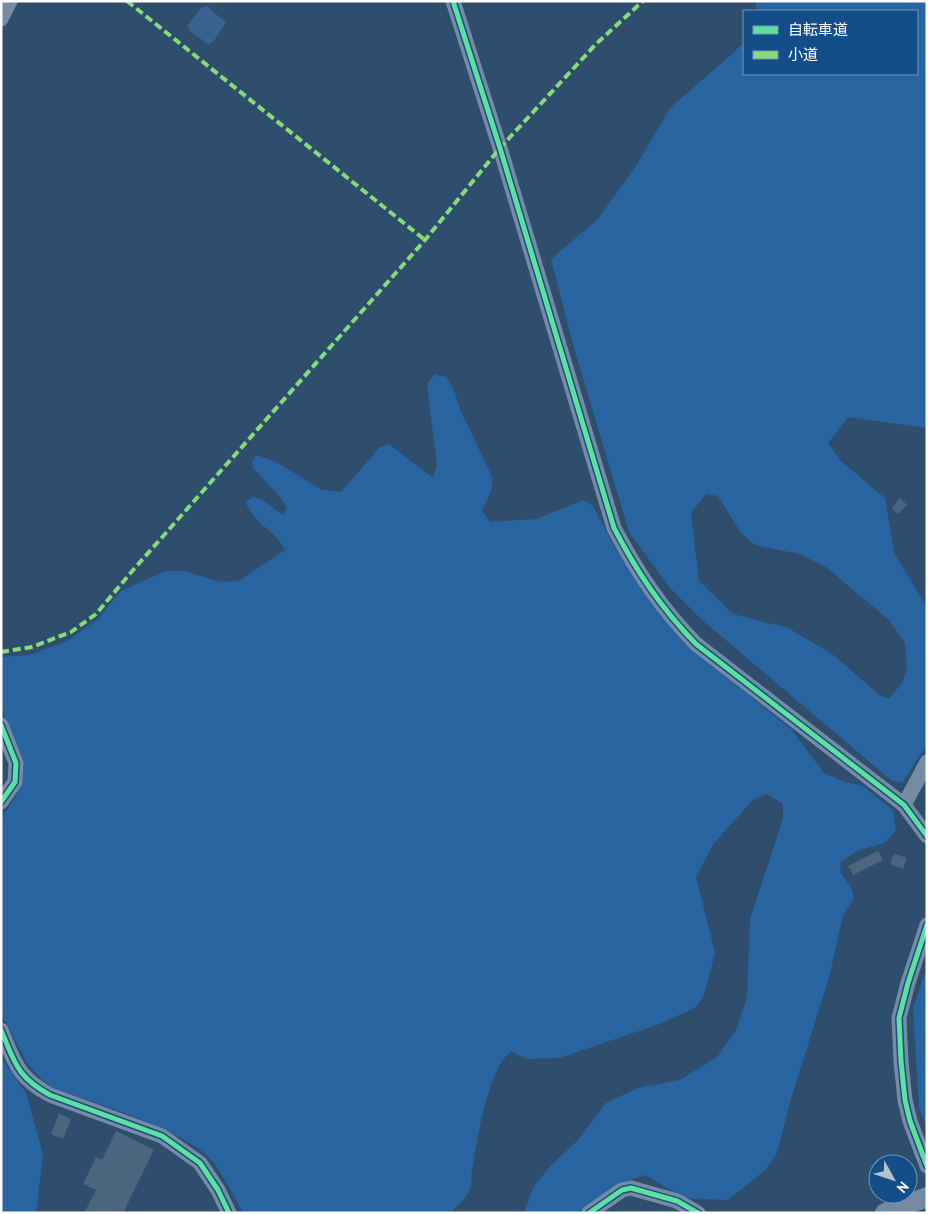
<svg xmlns="http://www.w3.org/2000/svg" width="928" height="1214" font-family="Overpass,'Noto Sans JP',sans-serif">
<rect width="100%" height="100%" fill="#2f4e6e"/>
<!-- green -->
<g fill="#2764a0" fill-rule="evenodd">
<path d="M755 1H927V428L848 417 828 443 840 460 885 498 894 553 927 607V744L903 782 892 781 702 620 670 588 629 532 572 341 551 259 598 219 636 166 670 108 732 54 744 42V74H917V11H758ZM706 494 718 496 741 533 755 545 799 554 826 567 889 620 905 643 907 668 902 683 889 699 879 695 835 656 788 628 733 614 699 581 691 513Z"/>
<path d="M435 374 446 377 454 390 460 409 493 479 491 491 482 511 490 522 536 519 583 500 593 506 613 544 646 593 683 642 791 729 824 773 842 781 863 786 893 810 896 830 884 843 857 851 841 862 840 872 851 887 854 898 843 915 830 974 791 1099 777 1153 766 1169 728 1200 684 1198 645 1175 618 1184 580 1213H524L533 1188 550 1166 577 1141 606 1103 638 1088 680 1080 718 1056 736 1030 747 998 750 919 783 819V804L767 794 753 800 714 843 696 877 715 953 704 995 695 1008 657 1025 559 1058 526 1059 511 1051C488 1069 477 1141 472 1170 471 1176 472 1183 470 1189 467 1198 456 1207 450 1213H243C234 1196 225 1178 214 1163 190 1131 94 1103 55 1089L41 1079 27 1063 1 1013V819L16 796 23 780V761L1 707V657L30 655 69 640 99 618 121 591 165 571H184L221 582 238 581 285 550C277 531 252 523 246 502L252 497 261 499 283 515 287 509 281 498 253 468 252 462 257 455 278 463 322 490 341 492 380 447 389 444 433 478 437 466 427 384Z"/>
<polygon points="927,968 927,1126 919,1108 913,1008"/>
<polygon points="1,1058 26,1093 43,1154 36,1213 1,1213"/>
</g>
<!-- water -->
<polygon fill="#39638e" points="207,6 226,23 213,42 208,44 190,31 187,26 200,9"/>
<!-- building -->
<g fill="#4c657e">
<polygon points="900,498 907,505 898,514 892,508"/>
<polygon points="878,851 883,860 853,875 848,866"/>
<polygon points="894,854 907,858 903,869 890,864"/>
<polygon points="59,1114 71,1119 63,1139 51,1134"/>
<polygon points="116,1131 154,1150 123,1213 84,1213 96,1190 83,1184 96,1157 102,1160"/>
</g>
<g fill="none" stroke-linecap="round" stroke-linejoin="round">
<!-- minor -->
<g stroke="#768ca3" stroke-width="15">
<path d="M453 1 500 148 614 528C637 572 661 608 696 644L904 805 927 836"/>
<polyline points="1,19 10,1"/>
<polyline points="1,725 16,763 15,782 1,802"/>
<polyline points="904,805 927,762"/>
<polyline points="927,925 908,983 899,1018 901,1061 905,1100 910,1121 927,1166"/>
<path d="M1 1030C15 1063 17 1077 50 1095L162 1136 200 1163 218 1190 229 1213"/>
<polyline points="589,1213 622,1190 631,1188 677,1201 698,1213"/>
</g>
<!-- major -->
<polyline stroke="#758aa1" stroke-width="20" points="885,1213 927,1197"/>
<!-- quiet -->
<g stroke="#86db77" stroke-width="4" stroke-dasharray="8 4" stroke-linecap="butt">
<polyline points="127,1 425,240"/>
<polyline points="1,652 32,647 71,632 96,614 134,569 425,240 500,148 596,44 643,1"/>
</g>
<defs>
<g id="cycleway">
<path d="M453 1 500 148 614 528C637 572 661 608 696 644L904 805 927 836"/>
<polyline points="1,725 16,763 15,782 1,802"/>
<polyline points="927,925 908,983 899,1018 901,1061 905,1100 910,1121 927,1166"/>
<path d="M1 1030C15 1063 17 1077 50 1095L162 1136 200 1163 218 1190 229 1213"/>
<polyline points="589,1213 622,1190 631,1188 677,1201 698,1213"/>
</g>
</defs>
<!-- cycleway casing -->
<use href="#cycleway" stroke="#144e89" stroke-width="8"/>
<!-- cycleway -->
<use href="#cycleway" stroke="#60e19b" stroke-width="5"/>
</g>
<!-- border -->
<rect width="928" height="1214" fill="none" stroke="#ffffff" stroke-width="5"/>
<!-- legend -->
<rect x="743" y="10" width="175" height="65" fill="#144e89" stroke="#7295b8"/>
<rect x="753" y="26" width="25" height="8" fill="#60e19b" stroke="#7295b8"/>
<text x="788" y="35" font-size="15" fill="#ffffff">自転車道</text>
<rect x="753" y="51" width="25" height="8" fill="#86db77" stroke="#7295b8"/>
<text x="788" y="60" font-size="15" fill="#ffffff">小道</text>
<!-- north arrow -->
<g transform="translate(893 1179) rotate(130)"><circle r="24" fill="#144e89" stroke="#7295b8"/>
<path d="M0-4L9 19L0 12L-9 19Z" fill="#b6c1cc"/>
<text y="-8" font-size="14" font-weight="bold" text-anchor="middle" fill="#ffffff">N</text>
</g>
</svg>
